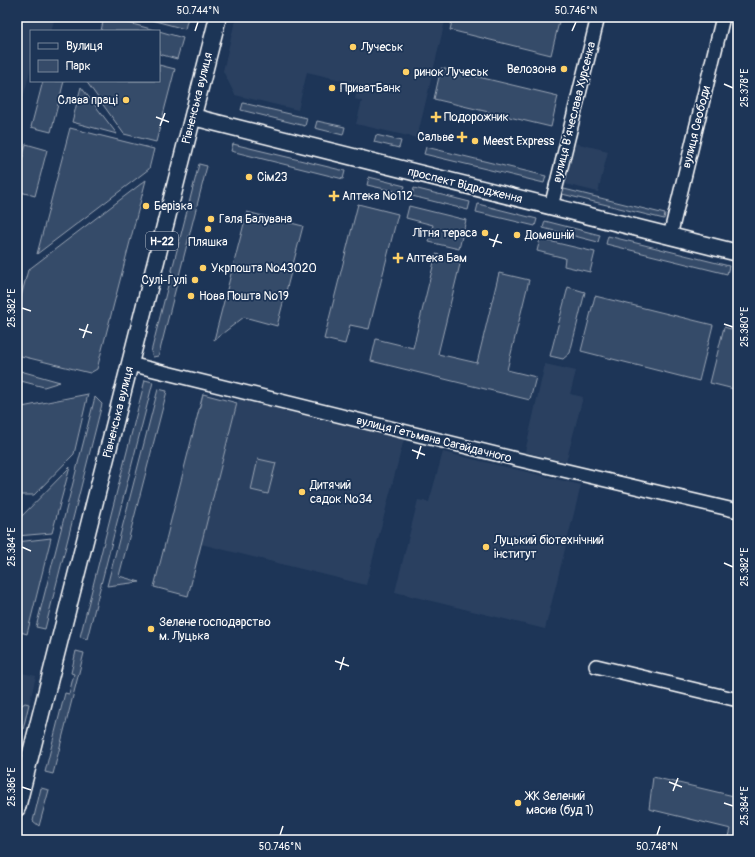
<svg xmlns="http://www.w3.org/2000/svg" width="755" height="857" font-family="Pangolin,sans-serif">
<rect width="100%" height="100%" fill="#1d3557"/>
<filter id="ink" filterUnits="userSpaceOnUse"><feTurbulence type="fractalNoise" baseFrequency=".025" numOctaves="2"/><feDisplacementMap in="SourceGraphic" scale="8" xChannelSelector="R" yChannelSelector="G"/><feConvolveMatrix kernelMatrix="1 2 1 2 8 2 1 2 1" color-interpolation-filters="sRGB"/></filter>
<g filter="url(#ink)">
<!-- built -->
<g fill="#2a4161">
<polygon points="17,17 55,17 51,31 31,31 31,67 17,122"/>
<polygon points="236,17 446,17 417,138 356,124 362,101 355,99 358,84 307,72 298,110 235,95 223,71"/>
<polygon points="575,143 608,151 598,192 565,184"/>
<polygon points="545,364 576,371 570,394 583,397 566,462 525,452"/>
<polygon points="239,397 404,439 366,585 201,544"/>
<polygon points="443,452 581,485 545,629 395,592 418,500 429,502"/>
<polygon points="17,672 36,676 17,755"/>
</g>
<!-- green -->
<g fill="#364b69" stroke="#9aa5b4">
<polygon points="104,17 107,17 158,31 101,31"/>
<polygon points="140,17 188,17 185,29"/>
<polygon points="453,17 539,17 559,22 551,55 450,30"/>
<polygon points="159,31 183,38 177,59 159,54"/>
<polygon points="159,65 175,69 156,142 124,134 86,81 159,81"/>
<polygon points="441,68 558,96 551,127 434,99"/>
<polygon points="43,81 64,81 51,132 31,127"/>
<polygon points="81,87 117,134 72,122"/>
<polygon points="243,103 307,118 305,126 241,110"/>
<polygon points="317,121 345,127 343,135 315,128"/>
<polygon points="70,128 154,149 149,169 37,254"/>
<polygon points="376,135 401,141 399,148 374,142"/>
<polygon points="26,144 47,150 35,196 17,191 17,180"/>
<polygon points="233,144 345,171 343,179 231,151"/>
<polygon points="426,147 546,176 544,183 424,154"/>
<polygon points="199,164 207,166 159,354 158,356 153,357 151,352"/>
<polygon points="369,177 405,186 403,193 367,185"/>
<polygon points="146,180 97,369 90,373 17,355 17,312 28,270"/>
<polygon points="414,188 470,202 468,210 412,196"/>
<polygon points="564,189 665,214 664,219 562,194"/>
<polygon points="358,204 398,214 369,329 350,325 345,344 324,339"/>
<polygon points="478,204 537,219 535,226 476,212"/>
<polygon points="409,206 466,220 459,249 429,242 433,225 406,218"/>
<polygon points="247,212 303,226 277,326 244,317 214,340"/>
<polygon points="545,221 600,235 598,242 543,228"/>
<polygon points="608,236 729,266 727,274 606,244"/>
<polygon points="540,239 595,252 590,272 564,266 565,258 537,251"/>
<polygon points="436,254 461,260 438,354 477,363 499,273 529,280 507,370 536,377 530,400 371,361 376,339 413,348"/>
<polygon points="568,287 585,292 570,353 563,359 550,356"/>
<polygon points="595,296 713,325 699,381 581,351"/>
<polygon points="724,327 738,331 738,390 710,383"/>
<polygon points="17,370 60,382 44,387 17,380"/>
<polygon points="145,380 153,382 87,639 80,637"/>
<polygon points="158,389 167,391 119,576 140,582 107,586"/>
<polygon points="88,394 74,454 34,495 17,495 17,408"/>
<polygon points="203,394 237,403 188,596 154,587"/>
<polygon points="95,397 102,404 45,629 36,627"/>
<polygon points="258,459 276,463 268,494 251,490"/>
<polygon points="70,467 52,533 17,536 17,521"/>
<polygon points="51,538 27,634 17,631 17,542"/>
<polygon points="76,651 84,653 53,774 45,772 65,693 69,694 74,674 71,673"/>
<polygon points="25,703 29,704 17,755 17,708"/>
<polygon points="653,777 738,797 738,840 728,840 731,829 649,809"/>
<polygon points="41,788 49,790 39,826 33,821"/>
</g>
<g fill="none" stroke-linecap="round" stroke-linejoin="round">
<defs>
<g id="minor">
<polyline points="551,207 598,17"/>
<polyline points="670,236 723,17"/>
<polyline points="130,364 516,459 738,511"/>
<polyline points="596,666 738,700"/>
</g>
<g id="major">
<polyline points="193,117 738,253"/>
<polyline points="17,808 218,17"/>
</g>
</defs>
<!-- minor casing -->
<use href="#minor" stroke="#fff" stroke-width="16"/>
<!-- major casing -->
<use href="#major" stroke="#fff" stroke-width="19"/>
<!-- minor -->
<use href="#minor" stroke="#1d3557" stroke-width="13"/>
<!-- major -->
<use href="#major" stroke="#1d3557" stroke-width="16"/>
</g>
</g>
<!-- ticks -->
<path fill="none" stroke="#fff" stroke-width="1.5" d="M195 31 198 22M572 31 576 22M724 84 733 88M156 117 169 122M160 126 165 113M489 239 502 243M493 247 498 234M22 308 31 311M724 324 733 327M79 329 92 333M83 338 88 324M412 450 425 455M417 459 421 446M22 547 31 551M724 563 733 567M335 661 349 666M340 670 344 657M669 782 682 787M22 787 31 790M673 791 678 778M724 803 733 806M280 835 283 826M657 835 660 826"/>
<!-- markers -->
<g fill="#ffd166" stroke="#1d3557" stroke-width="1.5">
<circle cx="353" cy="47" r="4"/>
<circle cx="564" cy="69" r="4"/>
<circle cx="406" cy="72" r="4"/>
<circle cx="332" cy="88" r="4"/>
<circle cx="126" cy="100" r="4"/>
<path d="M434 111h4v4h4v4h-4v4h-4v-4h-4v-4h4z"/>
<path d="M460 131h4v4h4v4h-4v4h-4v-4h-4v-4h4z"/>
<circle cx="475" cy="141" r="4"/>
<circle cx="249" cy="177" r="4"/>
<path d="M332 190h4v4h4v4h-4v4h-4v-4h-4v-4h4z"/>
<circle cx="146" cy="206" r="4"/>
<circle cx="211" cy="219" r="4"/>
<circle cx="208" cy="229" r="4"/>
<circle cx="485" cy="233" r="4"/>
<circle cx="517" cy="235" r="4"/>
<path d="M396 252h4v4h4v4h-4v4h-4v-4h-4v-4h4z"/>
<circle cx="203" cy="268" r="4"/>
<circle cx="195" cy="280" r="4"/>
<circle cx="191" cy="296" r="4"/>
<circle cx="302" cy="492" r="4"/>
<circle cx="486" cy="547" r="4"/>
<circle cx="151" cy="629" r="4"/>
<circle cx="518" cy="803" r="4"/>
</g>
<g text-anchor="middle" stroke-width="3.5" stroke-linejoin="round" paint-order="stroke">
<!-- shield labels -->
<rect fill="#1d3557" stroke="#bbc2cd" stroke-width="1" x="146" y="232" width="32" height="18" rx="3"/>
<g font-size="11" font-weight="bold" fill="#fff">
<text x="162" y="245">Н-22</text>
</g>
<!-- poi labels -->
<g font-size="12" fill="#fff" stroke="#1d3557" text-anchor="start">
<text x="361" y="51">Лучеськ</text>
<text x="556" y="73" text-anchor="end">Велозона</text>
<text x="414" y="76">ринок Лучеськ</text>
<text x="340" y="92">ПриватБанк</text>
<text x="118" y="104" text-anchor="end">Слава праці</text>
<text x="444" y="121">Подорожник</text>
<text x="454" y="141" text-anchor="end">Сальве</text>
<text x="483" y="145">Meest Express</text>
<text x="257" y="181">Сім23</text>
<text x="342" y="200">Аптека №112</text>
<text x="154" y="210">Берізка</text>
<text x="219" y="223">Галя Балувана</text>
<text x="477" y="237" text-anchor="end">Літня тераса</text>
<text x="525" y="239">Домашній</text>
<text x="208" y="246" text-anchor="middle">Пляшка</text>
<text x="406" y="262">Аптека Бам</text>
<text x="211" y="272">Укрпошта №43020</text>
<text x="187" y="284" text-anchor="end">Сулі-Гулі</text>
<text x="199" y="300">Нова Пошта №19</text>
<text x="310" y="489">Дитячий<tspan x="310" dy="14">садок №34</tspan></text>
<text x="494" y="544">Луцький біотехнічний<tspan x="494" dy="14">інститут</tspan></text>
<text x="159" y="626">Зелене господарство<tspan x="159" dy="14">м. Луцька</tspan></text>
<text x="526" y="800">ЖК Зелений<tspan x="526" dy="14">масив (буд 1)</tspan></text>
</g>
<!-- street labels -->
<g font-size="12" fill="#fff" stroke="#1d3557">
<text transform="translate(197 98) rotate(-76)" y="4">Рівненська вулиця</text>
<text transform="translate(574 112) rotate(-76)" y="4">вулиця Вʼячеслава Хурсенка</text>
<text transform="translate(696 127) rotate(-76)" y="4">вулиця Свободи</text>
<text transform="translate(465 185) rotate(14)" y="4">проспект Відродження</text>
<text transform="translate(118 412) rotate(-76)" y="4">Рівненська вулиця</text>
<text transform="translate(434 439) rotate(14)" y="4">вулиця Гетьмана Сагайдачного</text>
</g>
</g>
<!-- margin -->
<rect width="755" height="857" fill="none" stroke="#1d3557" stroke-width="44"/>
<!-- legend -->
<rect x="30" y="30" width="130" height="52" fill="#1d3557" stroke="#77869a"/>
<rect x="38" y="43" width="20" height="6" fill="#1d3557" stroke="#77869a"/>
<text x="66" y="50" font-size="12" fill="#ffffff">Вулиця</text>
<rect x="38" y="60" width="20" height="12" fill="#364b69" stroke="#77869a"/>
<text x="66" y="70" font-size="12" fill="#ffffff">Парк</text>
<rect x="22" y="22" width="711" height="813" fill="none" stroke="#fff" stroke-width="1.5"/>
<g font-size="10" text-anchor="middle" fill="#fff">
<text x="198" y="14">50.744°N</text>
<text x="576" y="14">50.746°N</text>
<text transform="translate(744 88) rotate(-90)" y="4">25.378°E</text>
<text transform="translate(11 308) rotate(-90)" y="4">25.382°E</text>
<text transform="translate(744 327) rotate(-90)" y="4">25.380°E</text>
<text transform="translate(11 547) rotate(-90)" y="4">25.384°E</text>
<text transform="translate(744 567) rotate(-90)" y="4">25.382°E</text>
<text transform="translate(11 787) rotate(-90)" y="4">25.386°E</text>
<text transform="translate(744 806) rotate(-90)" y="4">25.384°E</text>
<text x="280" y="850">50.746°N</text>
<text x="657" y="850">50.748°N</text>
</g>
</svg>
